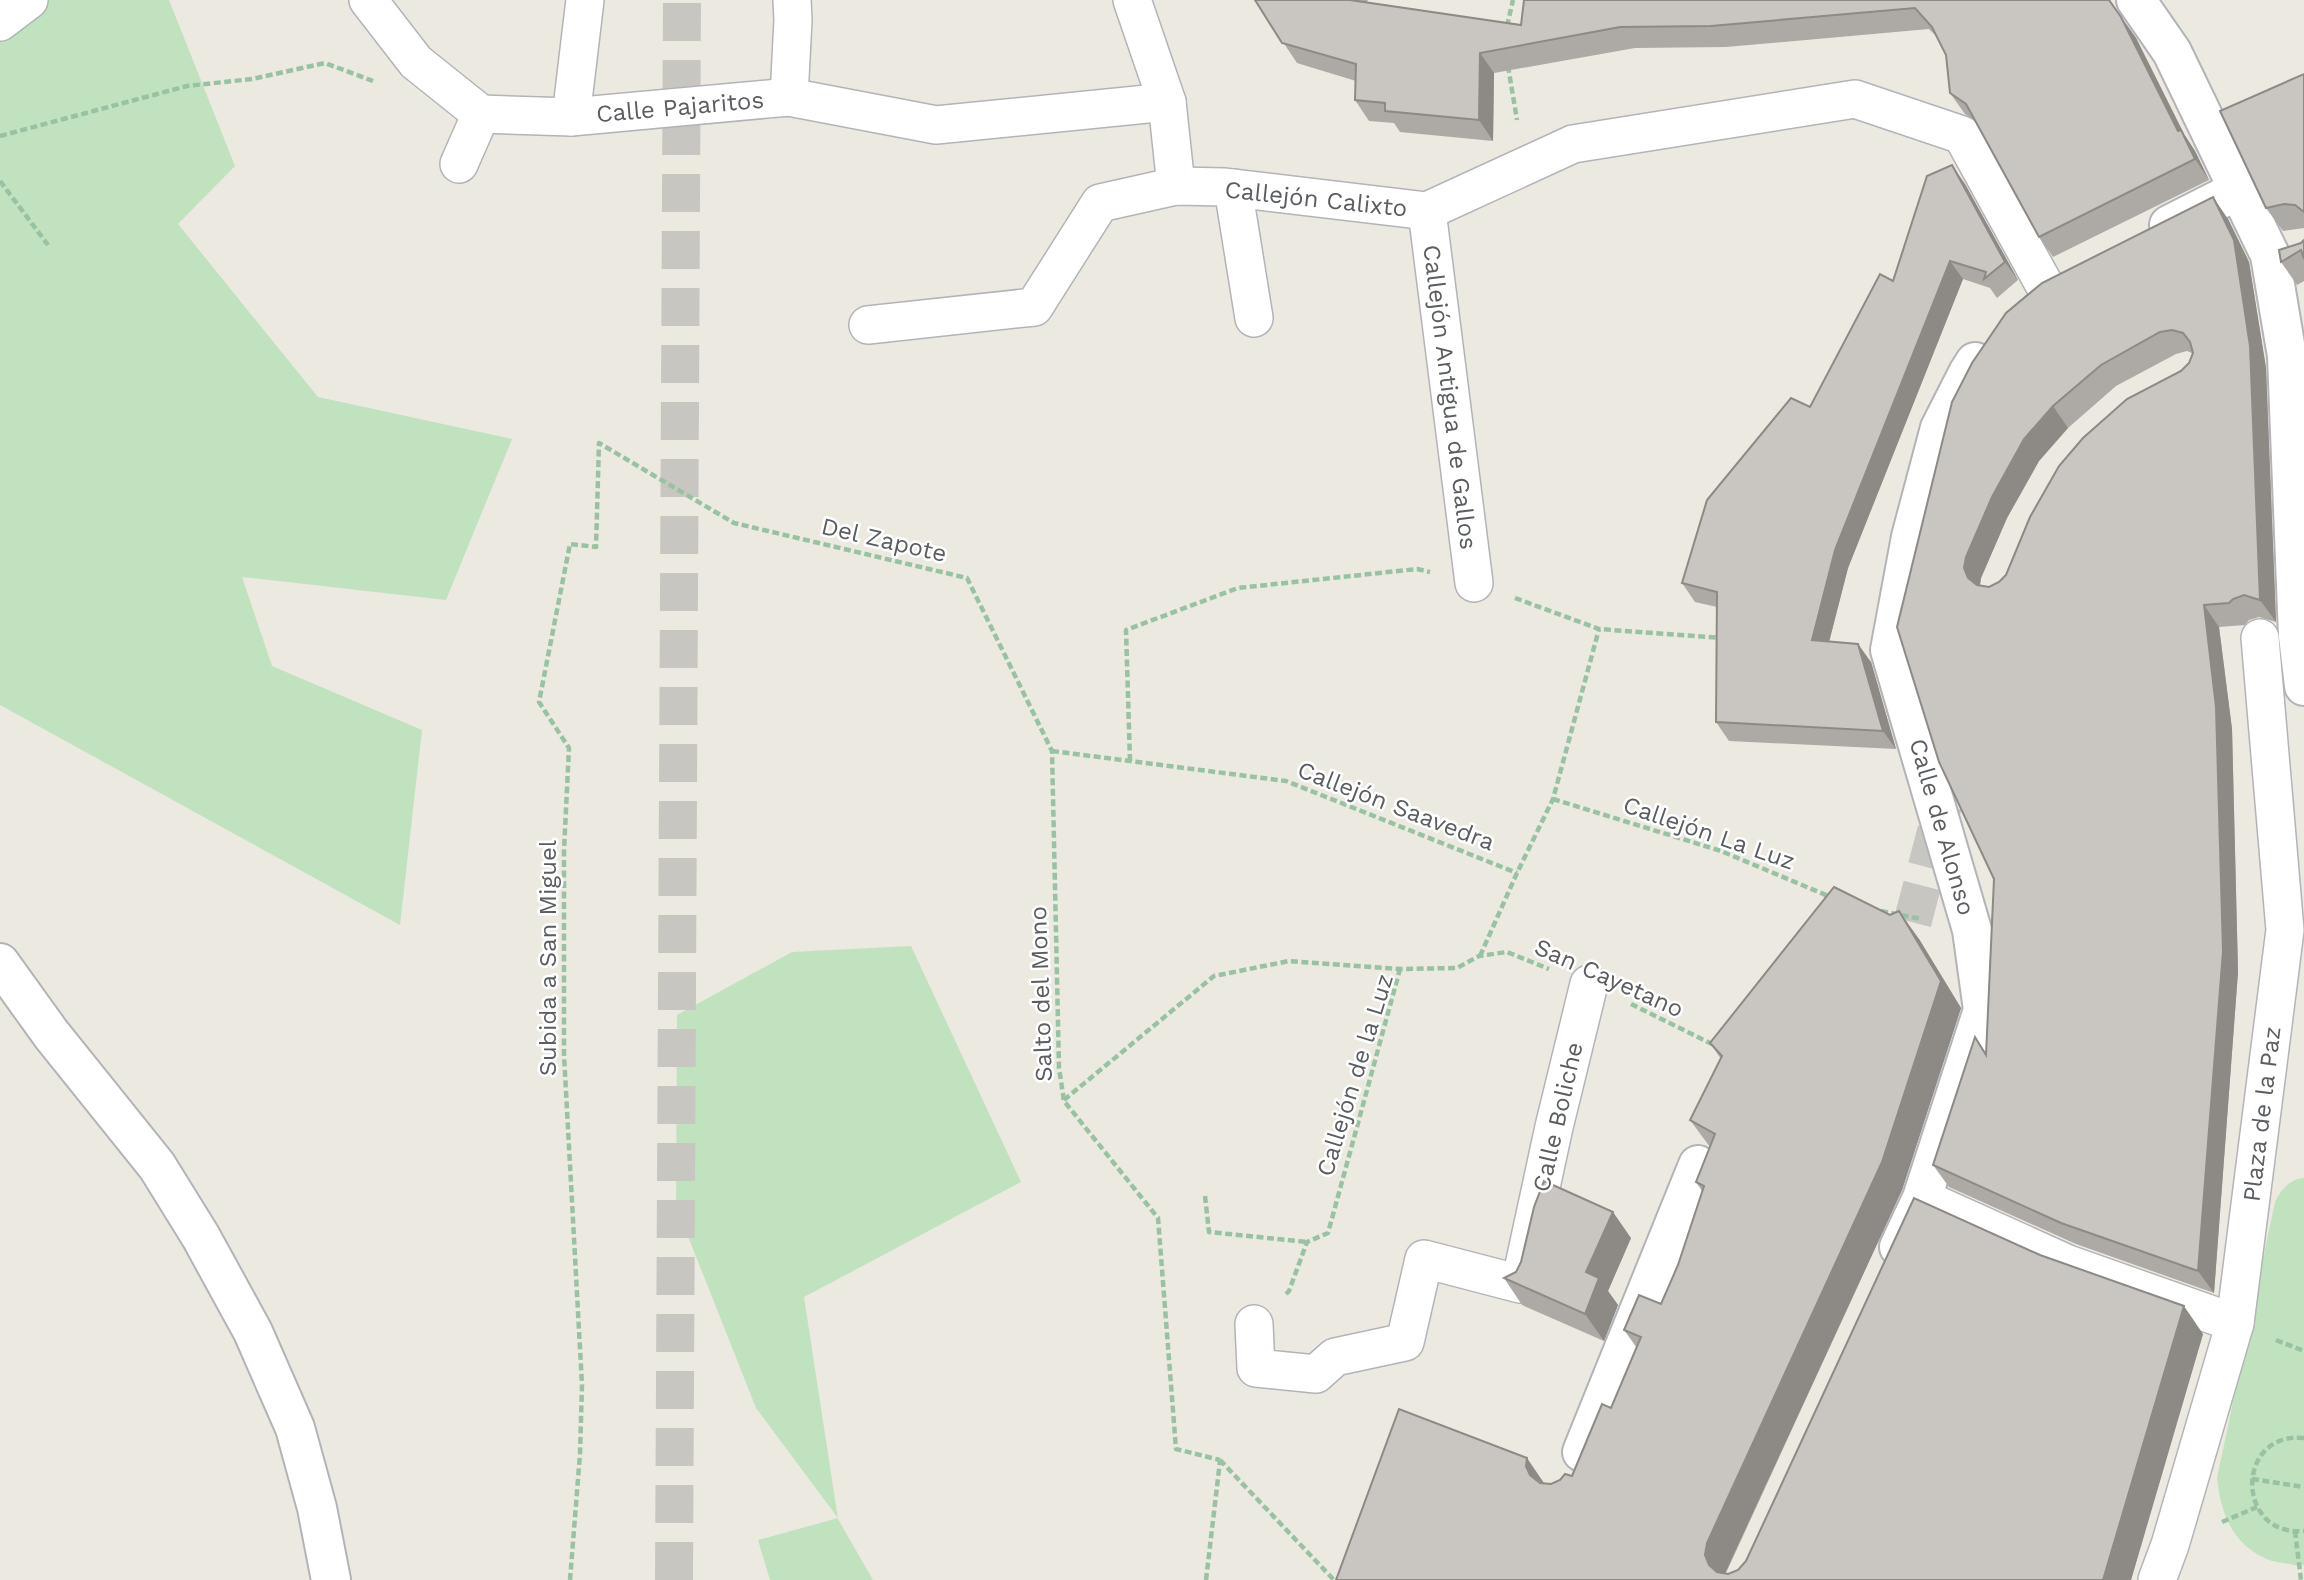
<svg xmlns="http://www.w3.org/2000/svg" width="2304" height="1580" font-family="'Work Sans',sans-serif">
<rect width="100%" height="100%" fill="#ece9e1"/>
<!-- green -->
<g fill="#c1e2be">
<polygon points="0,0 169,0 235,166 178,224 318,397 512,439 446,600 242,577 272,666 422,730 400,925 0,705"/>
<polygon points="911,946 1021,1182 804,1297 838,1519 873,1580 770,1580 758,1540 838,1518 756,1408 676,1206 677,1015 792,952"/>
<path d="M2304 1178V1565L2300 1566C2291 1564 2281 1563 2272 1561 2233 1547 2221 1515 2217 1478L2275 1202C2281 1190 2289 1179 2304 1178Z"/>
</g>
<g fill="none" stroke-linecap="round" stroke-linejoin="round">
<!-- minor-tunnel -->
<g stroke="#c8c6c1" stroke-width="38" stroke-dasharray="38 19" stroke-linecap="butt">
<polyline points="1875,965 1912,924 1943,805"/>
<polyline points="674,1580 682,0"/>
</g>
<defs>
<g id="pedestrian">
<polyline points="368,0 416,62 481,114 571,117 789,97 936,125 1167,102"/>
<polyline points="1132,0 1167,102 1176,186"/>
<polyline points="0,22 29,0"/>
<polyline points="789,97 793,20 792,0"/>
<polyline points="571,117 585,0"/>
<polyline points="459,164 481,114"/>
<polyline points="1233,188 1254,318"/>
<polyline points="1427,211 1474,583"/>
<polyline points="868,325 1034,307 1100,203 1176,186 1225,187 1427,211 1573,144 1855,99 1962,135 2045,286"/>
<polyline points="1922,1198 2068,1264 2235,1323"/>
<polyline points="1254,1324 1256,1368 1316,1374 1335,1357 1405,1342 1424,1259 1520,1284 1554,1127 1589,984"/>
<polyline points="2157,1580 2170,1545 2235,1323 2285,930 2260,638"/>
</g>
<g id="minor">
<polyline points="2136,0 2172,52 2270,255 2287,356 2298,636 2304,686"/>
<polyline points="2169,225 2238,190"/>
<polyline points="1899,1247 1922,1198 1983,1010 1972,930 1890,650 1911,537 1940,428 1968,373 1975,362"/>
<polyline points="1582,1452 1698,1165"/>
</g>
<polyline id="tertiary" points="0,963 51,1034 157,1166 201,1237 253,1332 295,1428 317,1508 331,1580"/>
</defs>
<!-- pedestrian casing -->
<use href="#pedestrian" stroke="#b2b4b8" stroke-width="40"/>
<!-- minor casing -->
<use href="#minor" stroke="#b2b4b8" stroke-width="42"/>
<!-- tertiary casing -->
<use href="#tertiary" stroke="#b2b4b8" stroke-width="42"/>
<!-- path -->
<g stroke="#98c2a2" stroke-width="4.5" stroke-dasharray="7 3.5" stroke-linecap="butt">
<polyline points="1507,26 1513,0"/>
<polyline points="1508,66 1517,120"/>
<polyline points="0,136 187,86 252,79 325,63 373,81"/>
<polyline points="0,181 48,245"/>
<polyline points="1515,598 1599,629 1721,638"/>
<polyline points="1052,751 1286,781 1517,873"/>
<polyline points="1130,761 1126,630 1238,588 1417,569 1430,572"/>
<polyline points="1553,799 1721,851 1833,898"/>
<polyline points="1881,911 1921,919"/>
<polyline points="1480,956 1517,873 1553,799 1599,629"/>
<polyline points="1631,1004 1714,1045"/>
<polyline points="1064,1100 1214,976 1289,961 1400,969 1457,968 1479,956 1507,952 1549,969"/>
<polyline points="1205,1196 1209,1232 1307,1242"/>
<polyline points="1286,1294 1289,1291 1307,1242 1328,1233 1400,969"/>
<polyline points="2276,1340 2304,1351"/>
<path d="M2304 1438C2235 1431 2235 1537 2304 1531"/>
<polyline points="1220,1460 1334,1580"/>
<polyline points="2252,1479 2304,1487"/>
<polyline points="2222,1522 2257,1507"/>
<polyline points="2295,1531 2301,1580"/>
<polyline points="570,1580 580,1454 582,1385 564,1055 564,850 569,748 539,702 570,544 596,547 599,443 734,523 967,578 1052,751 1059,1068 1064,1101 1158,1218 1176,1449 1220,1460"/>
<polyline points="1206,1580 1220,1461"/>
</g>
<!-- pedestrian -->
<use href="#pedestrian" stroke="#fff" stroke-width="37"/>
<!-- minor -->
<use href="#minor" stroke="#fff" stroke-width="38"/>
<!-- tertiary -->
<use href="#tertiary" stroke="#fff" stroke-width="38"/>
</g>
<!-- wall -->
<g fill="#ada9a5" fill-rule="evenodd">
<polygon points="1255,0 1368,0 1367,2 1521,25 2109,0 2136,38 2184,134 2195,151 2209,180 2053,257 2039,237 1975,121 1965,114 1950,93 1946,55 1938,38 1929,29 1726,47 1635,48 1494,73 1493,141 1400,132 1394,123 1369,121 1355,100 1356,81 1297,63"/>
<polygon points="2304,74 2304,228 2283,231 2266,208"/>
<polygon points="1965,184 2018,280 1997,298 1990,288 1963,279 1848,568 1829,641 1871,662 1896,749 1729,741 1716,722 1717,607 1695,602 1682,583 1810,407"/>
<path d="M2228 219 2249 262 2266 368 2276 622 2259 617 2249 620 2245 625 2219 627 2232 729 2238 972 2214 1293 2076 1244 1949 1187 1933 1165 1975 1037 1986 1053 1994 879 1939 762 2006 313ZM2187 351 2192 353 2189 363 2181 371 1999 582 1989 587 1980 586 1981 578 2007 518 2039 461 2068 428 2116 386 2176 354Z"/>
<polygon points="2304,240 2304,281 2297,285 2281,262"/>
<polygon points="1919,939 1961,1008 1902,1190 1726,1573 1728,1574 1738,1570 2203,1334 2131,1580 1336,1580 1544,1483 1551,1484 1572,1476 1611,1408 1637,1348 1624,1330 1661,1304 1678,1265 1702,1191 1696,1182 1710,1147 1690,1120 1721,1059 1710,1043"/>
<polygon points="1631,1238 1608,1291 1618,1305 1604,1341 1522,1305 1504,1278"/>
</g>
<!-- shaded-wall -->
<g fill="#8d8a86">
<polygon points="2109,0 2136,38 2184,134 2195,151 2209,180 2195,159 2178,131"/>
<polygon points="1480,53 1494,73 1493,141 1479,120"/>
<polygon points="1952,165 1965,184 2018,280 2005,262"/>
<polygon points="2213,197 2228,219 2249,262 2266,368 2276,622 2260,600"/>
<polygon points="1950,261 1963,279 1848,568 1825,658 1812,640 1835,550"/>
<polygon points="2053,406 2068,428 2039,461 2007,518 1981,578 1979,590 1968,578 1964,568 1966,557 1992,497 2024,439"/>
<polygon points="2204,605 2219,627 2232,729 2238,972 2214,1293 2198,1271"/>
<polygon points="1858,644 1871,662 1896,749 1883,731"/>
<polygon points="1899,911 1919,939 1961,1008 1902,1190 1726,1571 1725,1580 1709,1565 1705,1555 1707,1543"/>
<polygon points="1613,1212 1631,1238 1608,1291 1618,1305 1604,1341 1585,1314 1586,1272"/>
<polygon points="2184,1306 2203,1334 2131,1580 2103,1580"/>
<polygon points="1527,1458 1546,1486 1530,1475 1526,1466"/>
</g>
<!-- building -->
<g fill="#c9c5c0" stroke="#8d8a86" stroke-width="2" fill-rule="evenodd">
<polygon points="1255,0 1350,0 1521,25 1524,0 2109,0 2121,17 2178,131 2181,130 2195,159 2039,237 1966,104 1950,93 1946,55 1932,27 1915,8 1711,26 1620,27 1480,53 1479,120 1385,111 1385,103 1355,100 1356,64 1282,43"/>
<polygon points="2304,74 2304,212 2295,205 2284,204 2266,208 2220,111"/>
<polygon points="1952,165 2005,262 1984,279 1986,272 1950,261 1835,550 1812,640 1858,644 1883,731 1716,722 1717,592 1682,583 1707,500 1791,398 1810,407 1880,274 1893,281 1927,176"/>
<path d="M2213 197 2234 240 2250 346 2260 600 2244 595 2233 599 2229 603 2204 605 2216 707 2223 951 2198 1271 2061 1223 1933 1165 1975 1037 1986 1055 1994 879 1939 762 1897 627 1952 402 1972 363 2006 313 2042 283ZM2172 330 2183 333 2190 342 2193 353 2189 363 2181 371 2127 399 2083 438 2059 466 2030 517 2006 575 1999 582 1989 587 1977 585 1968 578 1964 568 1966 557 1992 497 2024 439 2053 406 2101 365 2160 332Z"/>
<polygon points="2304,240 2304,259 2301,250 2281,262 2279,250 2301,243"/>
<polygon points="1834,887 1890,915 1899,911 1941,981 1882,1162 1707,1543 1705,1555 1709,1565 1717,1572 1728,1574 1738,1570 1746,1561 1914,1198 2040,1255 2184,1306 2103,1580 1336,1580 1399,1409 1527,1458 1526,1466 1530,1475 1540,1483 1551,1484 1560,1480 1565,1474 1572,1476 1602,1404 1611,1408 1641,1337 1624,1330 1639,1295 1661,1304 1678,1265 1704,1186 1696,1182 1715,1134 1690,1120 1722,1056 1710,1043"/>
<polygon points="1544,1181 1613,1212 1586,1272 1599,1278 1585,1314 1504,1278 1516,1272 1521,1262 1534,1207"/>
</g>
<g text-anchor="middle" stroke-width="5" stroke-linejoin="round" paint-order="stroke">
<!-- street labels -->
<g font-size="24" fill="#5a5d61" stroke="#fff">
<text transform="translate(680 107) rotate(-5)" y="8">Calle Pajaritos</text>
<text transform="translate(1316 199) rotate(6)" y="8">Callejón Calixto</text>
<text transform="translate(1450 397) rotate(83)" y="8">Callejón Antigua de Gallos</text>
<text transform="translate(884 540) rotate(13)" y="8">Del Zapote</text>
<text transform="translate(1396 806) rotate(21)" y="8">Callejón Saavedra</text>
<text transform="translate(1942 827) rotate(74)" y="8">Calle de Alonso</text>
<text transform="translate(1709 833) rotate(19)" y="8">Callejón La Luz</text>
<text transform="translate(548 958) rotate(-90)" y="8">Subida a San Miguel</text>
<text transform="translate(1609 978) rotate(24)" y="8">San Cayetano</text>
<text transform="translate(1041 994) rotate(-92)" y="8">Salto del Mono</text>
<text transform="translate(1355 1075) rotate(-73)" y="8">Callejón de la Luz</text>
<text transform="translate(2262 1114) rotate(-83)" y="8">Plaza de la Paz</text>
<text transform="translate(1558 1117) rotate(-77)" y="8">Calle Boliche</text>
</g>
</g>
</svg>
